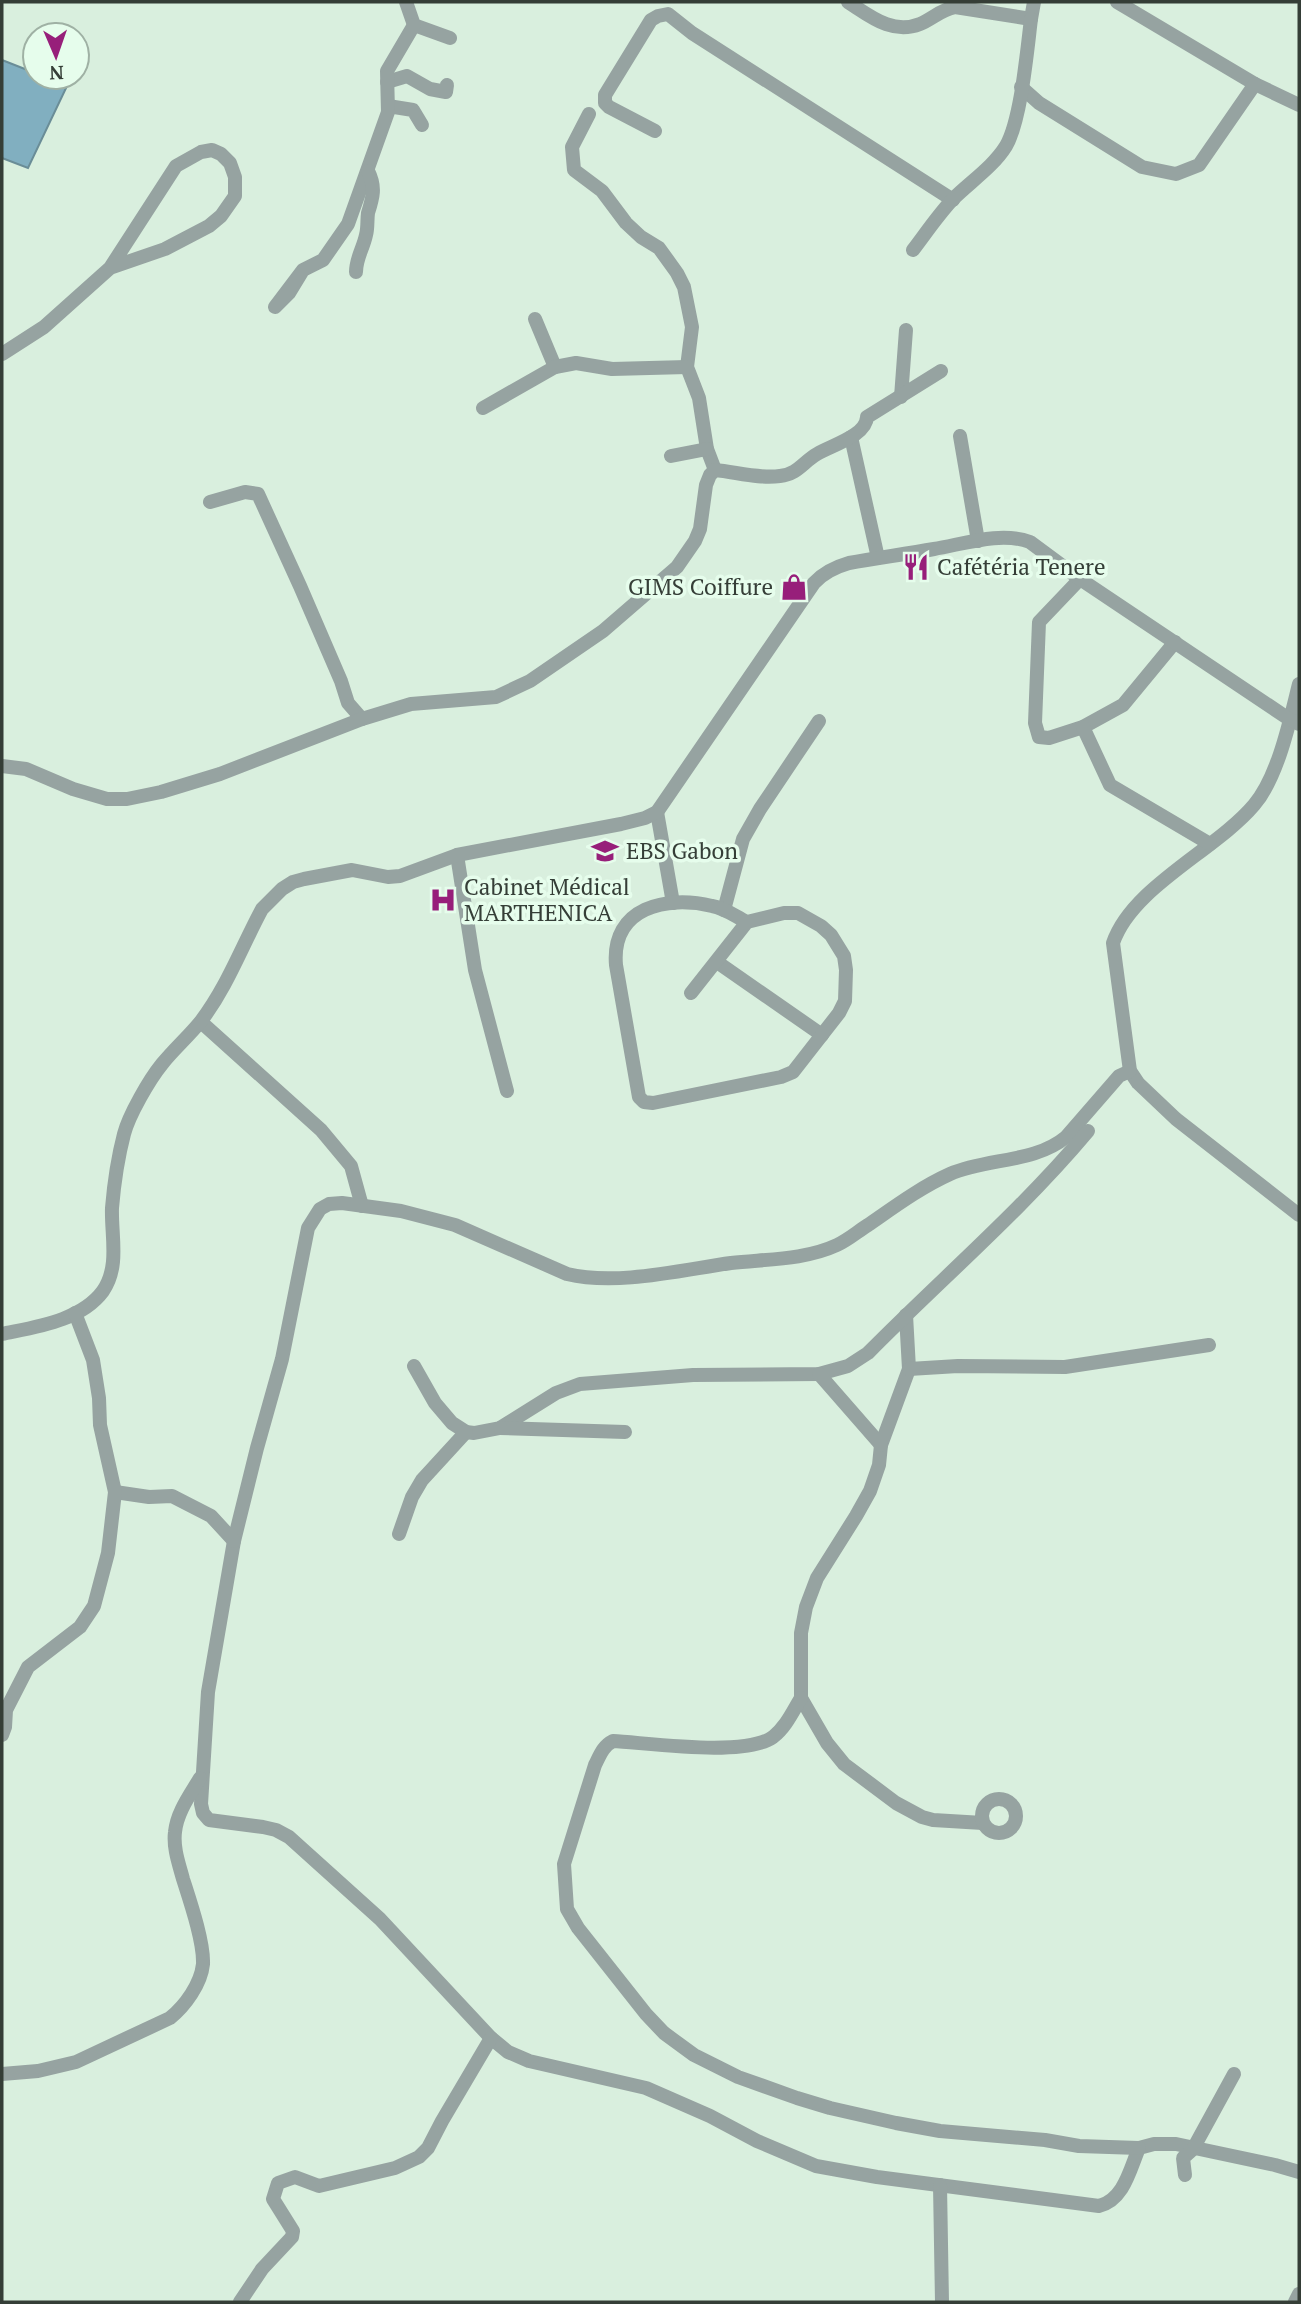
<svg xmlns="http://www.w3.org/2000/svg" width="1301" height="2304" font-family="'PT Serif',serif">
<rect width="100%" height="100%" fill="#d9efde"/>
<!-- water -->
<polygon fill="#81afc0" stroke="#6a8d97" stroke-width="2" points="2,60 35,73 35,77 45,77 67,86 28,168 2,158"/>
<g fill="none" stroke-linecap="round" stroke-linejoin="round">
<!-- minor -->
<g stroke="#96a3a1" stroke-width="14">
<polyline points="406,2 414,25 450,38"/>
<path d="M848 2C870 16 892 35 920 24 932 19 942 9 955 7L1031 19 1034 2"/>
<polyline points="1117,2 1255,84 1299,105"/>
<polyline points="387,82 407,76 430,89 446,92 447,85"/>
<polyline points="1021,87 1039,103 1142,167 1176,174 1199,165 1255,84"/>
<polyline points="388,106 413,110 422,125"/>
<polyline points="589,114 572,147 574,170 602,191 626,223 641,237 659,248 677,273 684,287 692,327 687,367 699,398 707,449 715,470"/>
<polyline points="655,131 609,107 605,103 605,95 651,20 658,16 668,14 692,33 953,200"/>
<path d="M913 250C926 233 938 215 953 199 970 182 993 167 1006 146 1021 120 1027 51 1031 19"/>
<polyline points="303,270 275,307 289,293 303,270 323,260 348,224 388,112 387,71 414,25"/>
<path d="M356 272C356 258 363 249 366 235 368 228 367 220 368 213 373 197 376 187 368 171"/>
<polyline points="535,319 555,367"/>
<polyline points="2,354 44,327 110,268 176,166 201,152 212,150 221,154 230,163 235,177 235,196 221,216 209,226 165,249 110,268"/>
<polyline points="901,397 906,330"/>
<polyline points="483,408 555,367 576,363 612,369 687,367"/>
<polyline points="960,436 978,541"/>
<polyline points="851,437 878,558"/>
<polyline points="671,456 707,449"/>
<polyline points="210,502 245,492 258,494 300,586 341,681 348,703 362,719"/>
<polyline points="1080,579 1039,622 1035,723 1039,737 1049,738 1083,727 1123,705 1175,642"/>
<path d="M1299 684C1290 720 1278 777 1254 805 1216 850 1132 887 1113 943L1130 1071 1138 1083 1176 1119 1299 1215"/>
<polyline points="1083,727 1110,785 1210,844"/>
<path d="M2 766 26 769 73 789 107 799H127L161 792 220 774 362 719 411 704 496 697 530 681 603 631 677 567 695 541 700 529 706 485 710 475 715 470C736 472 759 479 780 476 798 474 803 462 817 454 832 445 866 436 867 417L941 371"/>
<polyline points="657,812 673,903"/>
<polyline points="457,855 475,970 507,1091"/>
<polyline points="724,910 743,839 760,809 819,721"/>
<polyline points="717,962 822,1035"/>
<path d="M691 993 747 922 784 913H798L821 926 831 935 844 956 846 970 845 1001 839 1013 793 1072 781 1077 653 1103 644 1102 639 1097 616 965C611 907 667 895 712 906 725 908 736 917 747 922"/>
<polyline points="201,1022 321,1130 351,1166 362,1206"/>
<path d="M1130 1071 1119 1076 1066 1137C1035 1163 987 1158 950 1174 921 1187 894 1207 868 1225 857 1232 848 1240 837 1245 805 1260 766 1259 731 1263 681 1270 617 1286 567 1274L455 1225 401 1211 342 1203 329 1204 320 1209 308 1228 282 1359 257 1448 234 1541 208 1692 201 1804 203 1813 209 1820 263 1827 276 1830 289 1837 380 1919 491 2038 508 2052 529 2061 646 2088 710 2116 757 2141 816 2166 877 2177 1099 2206C1124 2200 1130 2169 1139 2148L1154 2144H1176L1275 2165 1299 2172"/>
<polyline points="906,1315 909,1369 881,1445 879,1465 870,1491 856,1516 817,1578 806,1607 801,1633 801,1698 827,1743 844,1764 896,1803 922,1817 933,1820 983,1823"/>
<path d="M2 1334C35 1327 81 1321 103 1291 120 1266 111 1236 112 1208 114 1184 118 1157 124 1134 129 1115 149 1080 162 1064 174 1049 189 1036 201 1021 227 987 242 946 262 909L282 889 293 882 304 879 352 870 388 877 400 876 457 855 621 824 645 818 657 812 814 583C824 572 835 567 849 563 877 558 906 554 934 549 964 544 1001 531 1030 542L1080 579 1289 719 1299 724"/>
<path d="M414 1366 435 1403 452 1423 466 1432 474 1433 500 1428 556 1393 580 1384 693 1375 819 1374 848 1366 868 1353C941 1279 1021 1211 1088 1131"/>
<polyline points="909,1369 958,1366 1065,1367 1209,1345"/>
<polyline points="819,1374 881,1445"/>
<polyline points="500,1428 625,1432"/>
<polyline points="115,1492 149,1497 172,1496 211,1516 234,1541"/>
<polyline points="399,1534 412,1497 422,1480 466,1432"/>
<path d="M801 1698C793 1711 786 1727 773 1737 745 1757 649 1743 613 1741 603 1746 600 1755 595 1765L564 1864 567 1909 578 1928 646 2014 664 2033 694 2055 738 2077 797 2098 830 2108 896 2123 940 2131 1045 2140 1079 2146 1139 2148"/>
<polyline points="2,1735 5,1727 6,1710 28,1667 80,1627 94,1606 108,1553 115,1492 100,1425 99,1398 93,1360 75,1313"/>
<circle cx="999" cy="1816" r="17"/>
<path d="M2 2074 38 2071 76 2062 170 2018C185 2006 201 1984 203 1964 204 1942 190 1901 183 1879 179 1864 173 1848 175 1832 177 1812 190 1795 200 1778"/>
<polyline points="1185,2175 1183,2158 1193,2149 1234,2074"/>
<polyline points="940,2185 942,2302"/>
<polyline points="240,2302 262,2269 292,2237 293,2231 273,2199 278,2183 295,2177 319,2186 395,2168 419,2157 428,2148 442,2121 491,2038"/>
<polyline points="1295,2302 1299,2294"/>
</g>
</g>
<!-- icons -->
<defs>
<symbol id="restaurant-bare" viewBox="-9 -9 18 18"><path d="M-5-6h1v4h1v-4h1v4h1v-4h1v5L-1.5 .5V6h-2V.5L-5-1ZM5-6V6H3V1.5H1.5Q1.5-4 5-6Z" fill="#971f7a" stroke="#e6fdec" stroke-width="2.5" paint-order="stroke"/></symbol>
<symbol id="shop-bare" viewBox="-9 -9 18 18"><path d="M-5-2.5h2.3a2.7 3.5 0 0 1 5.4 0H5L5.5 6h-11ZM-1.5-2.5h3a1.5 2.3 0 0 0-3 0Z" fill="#971f7a" stroke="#e6fdec" stroke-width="2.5" paint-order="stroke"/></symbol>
<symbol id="university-bare" viewBox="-9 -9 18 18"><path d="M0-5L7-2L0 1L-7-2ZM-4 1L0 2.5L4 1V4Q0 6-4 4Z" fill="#971f7a" stroke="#e6fdec" stroke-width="2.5" paint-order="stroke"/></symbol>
<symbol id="hospital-bare" viewBox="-9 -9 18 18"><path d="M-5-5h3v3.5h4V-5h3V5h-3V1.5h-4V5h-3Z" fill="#971f7a" stroke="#e6fdec" stroke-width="2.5" paint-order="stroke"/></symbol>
</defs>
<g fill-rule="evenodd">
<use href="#restaurant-bare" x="897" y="548" width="38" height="38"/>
<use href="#shop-bare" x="775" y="568" width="38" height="38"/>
<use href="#university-bare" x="586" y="832" width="38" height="38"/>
<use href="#hospital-bare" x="424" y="881" width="38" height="38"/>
</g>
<g text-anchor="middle" stroke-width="7" stroke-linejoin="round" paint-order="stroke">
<!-- poi labels -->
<g font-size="23" fill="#353e37" stroke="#e6fdec" text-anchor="start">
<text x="937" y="575">Cafétéria Tenere</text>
<text x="773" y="595" text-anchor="end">GIMS Coiffure</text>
<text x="626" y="859">EBS Gabon</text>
<text x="464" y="895">Cabinet Médical<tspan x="464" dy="26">MARTHENICA</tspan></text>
</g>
</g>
<!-- border -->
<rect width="1301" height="2304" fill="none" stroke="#353e37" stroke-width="7"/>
<!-- north arrow -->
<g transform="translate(56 56) rotate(178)"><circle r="33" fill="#e6fdec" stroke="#9fb1a4" stroke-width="2"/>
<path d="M0-5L12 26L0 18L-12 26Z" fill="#971f7a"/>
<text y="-10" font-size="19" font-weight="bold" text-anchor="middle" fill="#353e37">N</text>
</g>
</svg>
